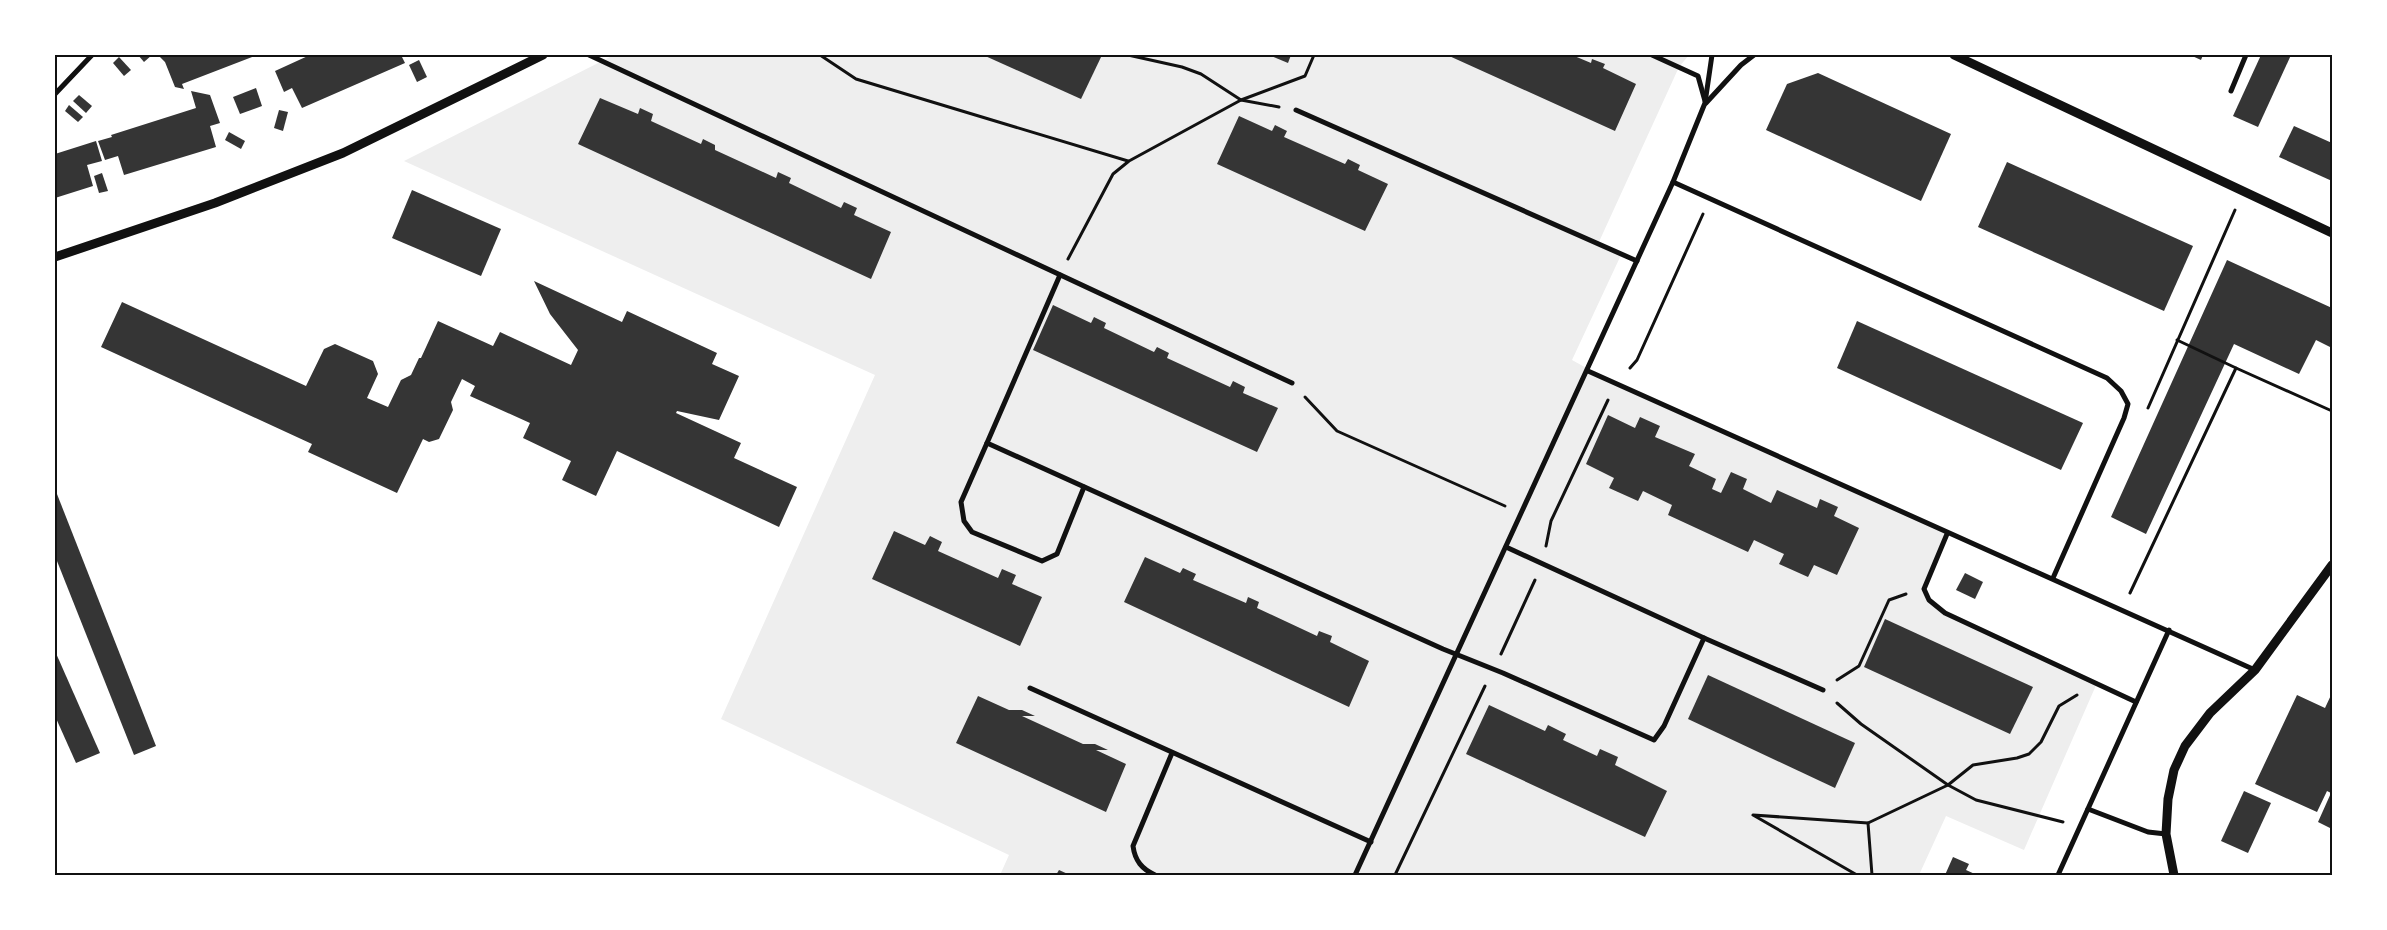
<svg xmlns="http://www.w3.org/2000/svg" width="2387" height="930" font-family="Lato,sans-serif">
<rect width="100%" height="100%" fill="#fff"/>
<!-- green -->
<polygon fill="#eee" points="614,55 1689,55 1679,67 1598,244 1621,255 1572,360 1599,375 1947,534 1924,589 1929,600 1945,613 2097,683 2024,850 1946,816 1919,875 1000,875 1009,855 721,719 875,375 404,161"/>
<!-- building -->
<g fill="#353535">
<polygon points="138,55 152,55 144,62"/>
<polygon points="158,55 257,55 182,84 184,89 175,87 165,62"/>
<polygon points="310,55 401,55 405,63 302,108 292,88 284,92 275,71"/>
<polygon points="983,55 1102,55 1081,99"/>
<polygon points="1269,55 1291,55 1288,63"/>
<polygon points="1447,55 1572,55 1591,63 1592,59 1605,64 1603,68 1636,84 1615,131"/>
<polygon points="2190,55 2203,55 2201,60"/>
<polygon points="2261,55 2291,55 2258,127 2233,116"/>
<polygon points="119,57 131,70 124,76 113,63"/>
<polygon points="419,60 427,77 417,82 409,65"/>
<polygon points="1818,73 1951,134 1921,201 1766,130 1787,84"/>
<polygon points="256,88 262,106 240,114 233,97"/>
<polygon points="191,91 210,95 220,123 210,126 216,147 124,175 118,156 105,160 98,141 112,137 111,135 196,108"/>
<polygon points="79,95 92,106 86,113 73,101"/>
<polygon points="600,98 638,114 640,108 653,114 651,121 701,144 703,139 715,145 715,150 776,178 778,172 791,178 789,183 841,208 844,202 857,208 854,215 891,232 871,279 578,144"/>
<polygon points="69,105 83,117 78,122 65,111"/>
<polygon points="279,110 288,112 283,131 274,128"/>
<polygon points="1239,116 1272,131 1275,125 1287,131 1284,137 1345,164 1348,159 1360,165 1358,170 1388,184 1365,231 1217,164"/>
<polygon points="2294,126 2332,143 2332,181 2279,157"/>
<polygon points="229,132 245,141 241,149 225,140"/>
<polygon points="96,141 102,161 87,165 93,186 55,198 55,154"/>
<polygon points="2007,162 2193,246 2164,311 1978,227"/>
<polygon points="102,173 108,191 99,193 94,176"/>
<polygon points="412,190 501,229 481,276 392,238"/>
<polygon points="2227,260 2332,308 2332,348 2316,340 2299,374 2234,344 2146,534 2111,517"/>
<polygon points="534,281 622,322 627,311 717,353 712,364 739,376 719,420 677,411 676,413 741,443 734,458 797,487 779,527 617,451 596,496 562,480 571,461 523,438 530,423 470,396 475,386 462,379 451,402 453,410 439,439 429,442 423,439 397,493 308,452 312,444 101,347 122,302 306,386 324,349 335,344 373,361 378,374 367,398 388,407 401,380 411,375 419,358 421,358 438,321 493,346 500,332 571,365 578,350 550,314"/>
<polygon points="1053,305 1091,323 1094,317 1106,323 1104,328 1154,352 1157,347 1169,353 1167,358 1230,387 1233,381 1245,387 1243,393 1278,408 1257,452 1033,350"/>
<polygon points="1857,321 2083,423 2061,470 1837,368"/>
<polygon points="1608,415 1635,428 1640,417 1660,426 1655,437 1695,454 1689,466 1716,479 1712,489 1721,493 1731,472 1747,479 1743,489 1771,503 1777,490 1817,508 1820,499 1838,507 1834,516 1859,528 1837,575 1814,565 1808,577 1779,564 1784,554 1754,540 1748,552 1668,515 1672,505 1643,491 1638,501 1609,488 1614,478 1586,464"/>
<polygon points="55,489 156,746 134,755 55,556"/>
<polygon points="894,531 925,545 930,536 942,542 938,551 998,578 1002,569 1016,575 1012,584 1042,597 1020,646 872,579"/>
<polygon points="1145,557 1180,573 1183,568 1196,574 1193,580 1246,603 1248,597 1259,602 1257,608 1317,636 1319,631 1332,636 1330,642 1369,661 1349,707 1124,602"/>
<polygon points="1965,573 1983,582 1975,599 1956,590"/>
<polygon points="1885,619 2033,687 2010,734 1864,667"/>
<polygon points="55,651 100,753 76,763 55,716"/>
<polygon points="1708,675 1855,743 1835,788 1688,719"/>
<polygon points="2332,693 2332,829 2318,822 2331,793 2327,791 2317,812 2255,784 2297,695 2325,708"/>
<polygon points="978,696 1009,710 1022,710 1035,716 1022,716 1083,744 1095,744 1108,750 1096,750 1126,764 1106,812 956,743"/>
<polygon points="1489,705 1545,731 1548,725 1566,734 1563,740 1597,756 1600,749 1618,757 1615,765 1667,791 1645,837 1466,754"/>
<polygon points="2244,791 2271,803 2248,853 2221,841"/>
<polygon points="1953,857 1969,864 1966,870 1977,875 1945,875"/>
<polygon points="1059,870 1070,875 1056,875"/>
</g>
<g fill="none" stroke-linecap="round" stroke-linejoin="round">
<!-- path -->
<g stroke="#111" stroke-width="3">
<polyline points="820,55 856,79 1128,161"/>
<polyline points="1128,55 1182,67 1201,74 1241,100 1279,107"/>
<polyline points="1068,259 1113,174 1129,161 1241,100 1305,76 1314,55"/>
<polyline points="2177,340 2236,368"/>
<polyline points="1630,368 1637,360 1703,214"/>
<polyline points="1305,397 1337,431 1505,506"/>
<polyline points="2148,408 2235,210"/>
<polyline points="1546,546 1551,521 1608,400"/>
<polyline points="2130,593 2236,368 2332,411"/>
<polyline points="1501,654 1535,580"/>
<polyline points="1837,680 1859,666 1889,600 1906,594"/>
<polyline points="1837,703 1861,724 1948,785 1973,765 2017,758 2029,754 2041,742 2059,706 2077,695"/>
<polyline points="1868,823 1872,875"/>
<polyline points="1395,875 1485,686"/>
<polyline points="1857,875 1753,815 1868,823 1948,785 1976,800 2063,822"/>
</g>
<!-- minor -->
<g stroke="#111" stroke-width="5">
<polyline points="589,55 1292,383"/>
<polyline points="1652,55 1698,76 1705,101"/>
<polyline points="2231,91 2246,55"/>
<polyline points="55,94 92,55"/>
<polyline points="1706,103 1741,65 1754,55"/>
<polyline points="1296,110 1637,261"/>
<polyline points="1673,182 2107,378 2121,391 2128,404 2124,418 2053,578"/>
<polyline points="1060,275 987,443 1443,649 1503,673 1654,740 1664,726 1704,638 1506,547"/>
<polyline points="1588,371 2255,670"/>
<polyline points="987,443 961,502 964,521 972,532 1042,561 1057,554 1084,487"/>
<polyline points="1947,534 1924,589 1929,600 1945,613 2136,702"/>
<polyline points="1704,638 1823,690"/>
<polyline points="1030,688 1371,842"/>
<polyline points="2088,809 2148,832 2166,834"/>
<path d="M1155 875C1142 869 1135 861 1133 846L1172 753"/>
<polyline points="1355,875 1673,182 1705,103 1712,55"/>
<polyline points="2058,875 2169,630"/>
</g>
<!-- tertiary -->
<g stroke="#111" stroke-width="9">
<polyline points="1954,55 2332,233"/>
<polyline points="55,257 215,203 343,153 543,55"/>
<polyline points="2174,875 2166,834 2168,799 2174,770 2185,746 2210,713 2255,670 2332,565"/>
</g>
</g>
<!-- border -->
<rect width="2387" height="930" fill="none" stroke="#ffffff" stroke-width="112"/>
<rect x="56" y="56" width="2275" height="818" fill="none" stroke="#111" stroke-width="2"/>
</svg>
